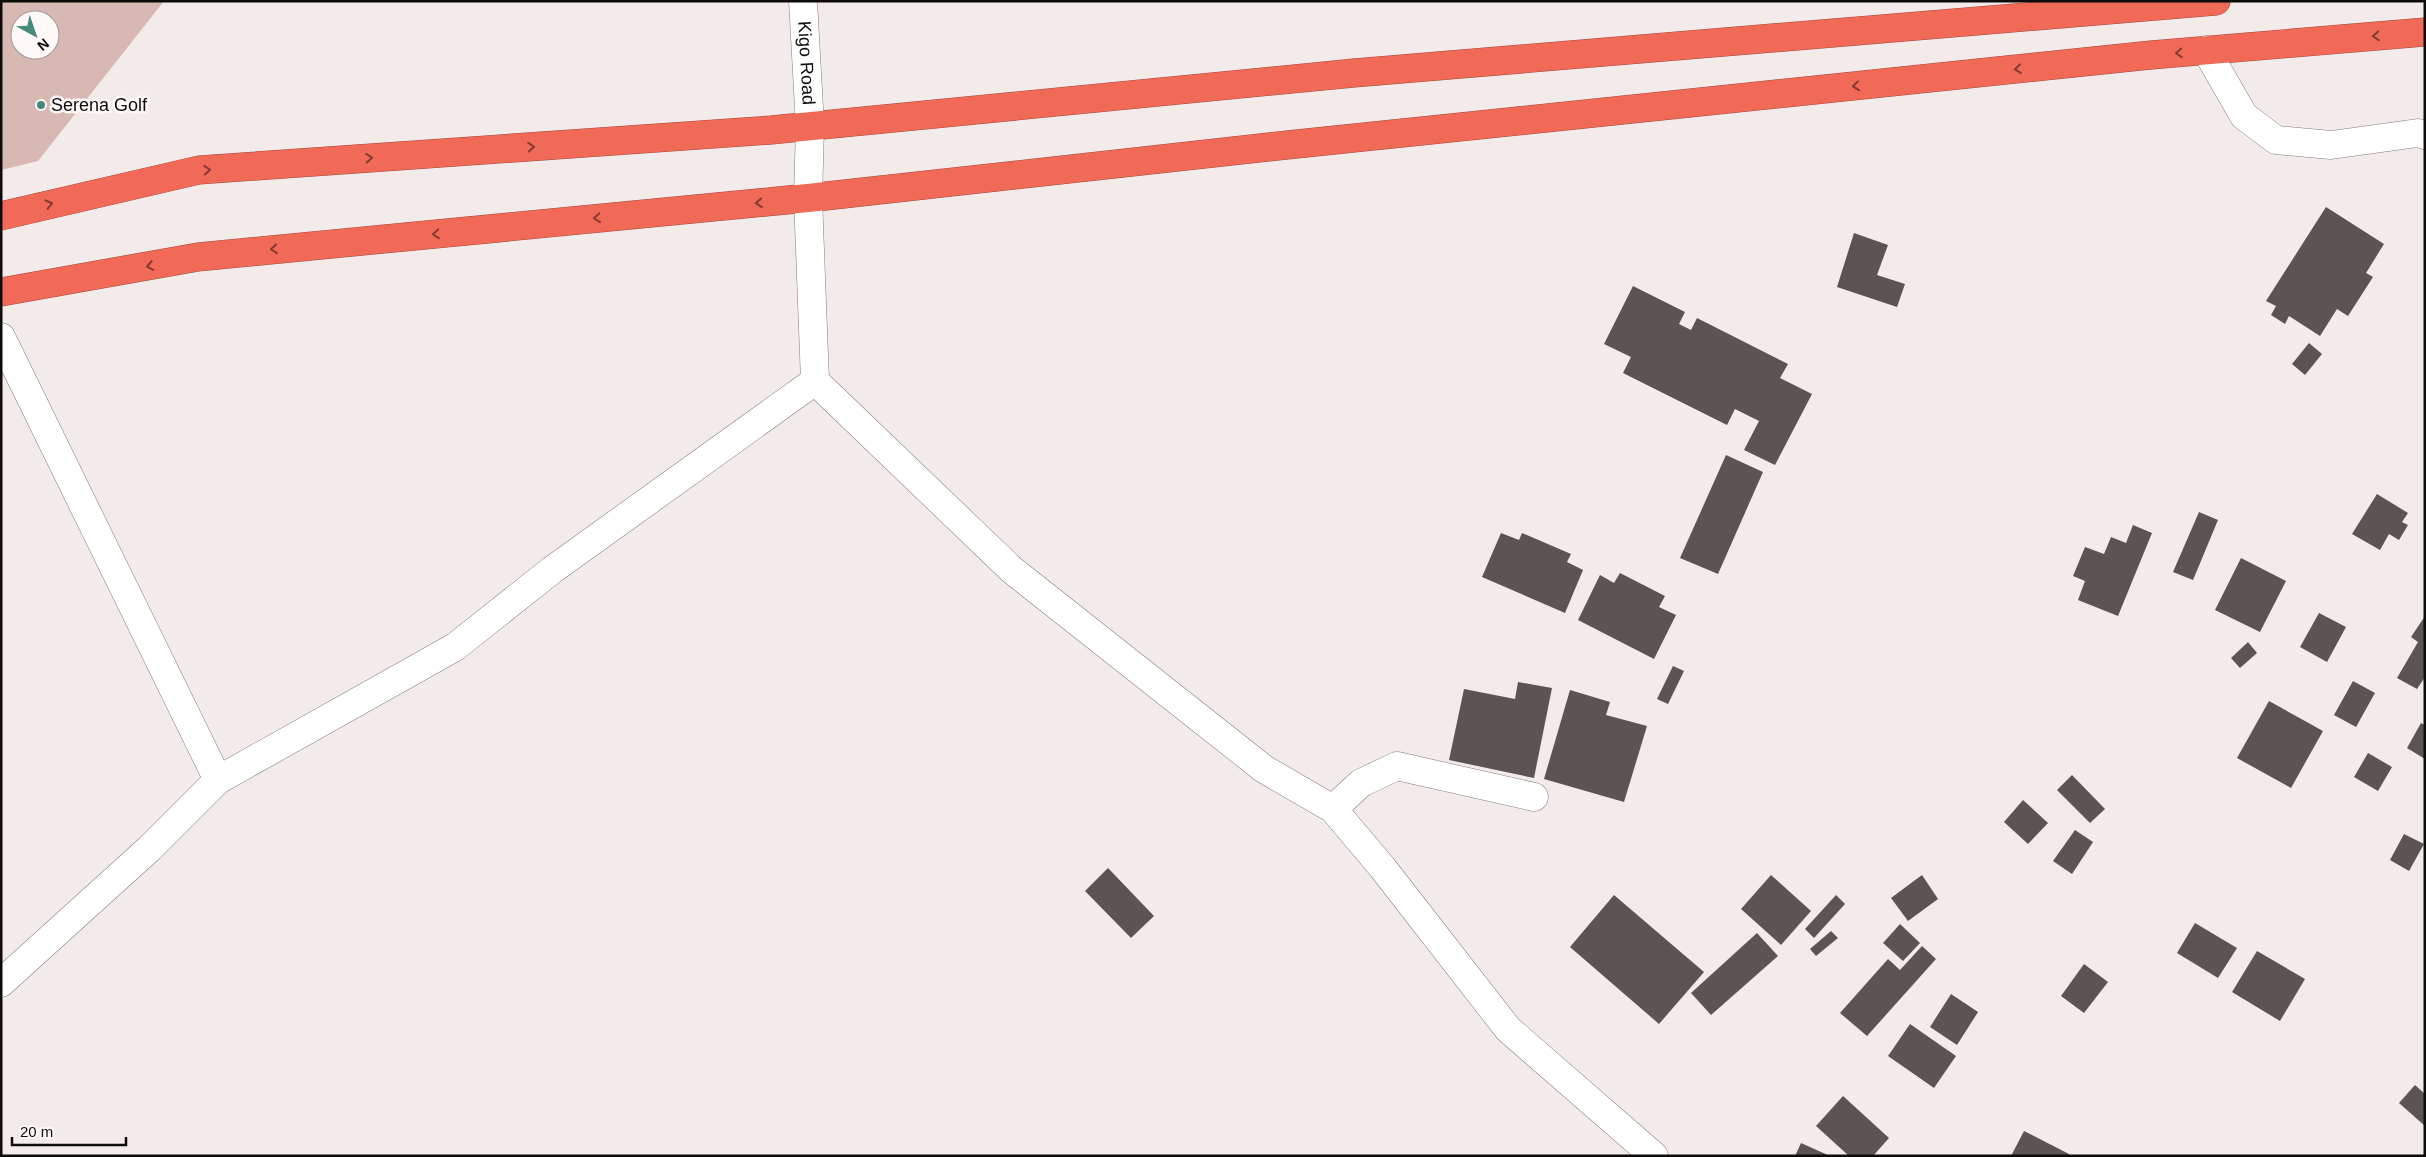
<svg xmlns="http://www.w3.org/2000/svg" width="2426" height="1157" font-family="Helvetica,sans-serif">
<rect width="100%" height="100%" fill="#f3ebea"/>
<!-- green -->
<path fill="#d7b8b2" fill-rule="evenodd" d="M1 1H164L38 161 1 170ZM20 20H50V50H20Z"/>
<!-- building -->
<g fill="#5b5453">
<polygon points="2326,207 2384,244 2366,273 2373,277 2348,316 2337,309 2320,336 2289,316 2285,324 2271,315 2276,306 2266,301"/>
<polygon points="1854,233 1888,245 1877,275 1905,284 1897,307 1837,287"/>
<polygon points="1633,286 1685,312 1679,324 1691,330 1697,318 1788,364 1780,378 1812,394 1775,465 1744,450 1759,421 1735,409 1727,425 1623,373 1631,357 1604,344"/>
<polygon points="2309,343 2322,354 2305,375 2292,364"/>
<polygon points="1726,455 1763,472 1718,574 1680,558"/>
<polygon points="2377,494 2408,513 2402,522 2408,525 2399,540 2389,534 2380,550 2352,534"/>
<polygon points="2199,512 2218,520 2193,580 2173,572"/>
<polygon points="2133,525 2152,533 2118,616 2078,600 2085,581 2073,576 2085,547 2104,554 2111,537 2126,543"/>
<polygon points="1501,533 1519,540 1522,533 1571,554 1567,562 1583,570 1565,613 1482,577"/>
<polygon points="2241,558 2286,581 2260,632 2215,610"/>
<polygon points="1620,573 1665,596 1659,607 1676,615 1654,659 1578,620 1600,575 1614,583"/>
<polygon points="2319,613 2346,627 2327,662 2300,647"/>
<polygon points="2425,616 2425,677 2417,689 2397,678 2418,642 2411,637"/>
<polygon points="2248,642 2257,653 2240,668 2231,658"/>
<polygon points="1673,666 1684,671 1668,704 1657,699"/>
<polygon points="2353,681 2375,693 2356,727 2334,715"/>
<polygon points="1518,682 1552,688 1534,778 1449,760 1464,689 1515,699"/>
<polygon points="1570,690 1610,702 1606,715 1647,726 1624,802 1544,779"/>
<polygon points="2269,701 2323,731 2291,788 2237,758"/>
<polygon points="2421,723 2425,725 2425,759 2407,748"/>
<polygon points="2368,753 2392,767 2378,791 2354,777"/>
<polygon points="2072,775 2105,809 2090,823 2057,790"/>
<polygon points="2023,800 2048,823 2028,844 2004,822"/>
<polygon points="2075,830 2093,842 2072,874 2053,861"/>
<polygon points="2404,834 2424,844 2409,871 2390,860"/>
<polygon points="1108,868 1154,916 1131,938 1085,891"/>
<polygon points="1771,875 1811,911 1781,945 1741,909"/>
<polygon points="1922,875 1938,899 1908,921 1891,898"/>
<polygon points="1614,895 1704,972 1659,1024 1570,947"/>
<polygon points="1836,895 1845,904 1814,938 1805,929"/>
<polygon points="2195,923 2237,948 2218,978 2177,953"/>
<polygon points="1900,924 1920,943 1903,961 1883,943"/>
<polygon points="1831,931 1838,938 1816,956 1810,949"/>
<polygon points="1757,933 1778,956 1711,1015 1691,993"/>
<polygon points="1922,946 1936,959 1867,1036 1840,1013 1888,959 1900,970"/>
<polygon points="2257,951 2305,979 2280,1021 2232,992"/>
<polygon points="2084,964 2108,982 2084,1013 2061,996"/>
<polygon points="1951,994 1978,1012 1957,1045 1930,1027"/>
<polygon points="1910,1024 1956,1056 1934,1088 1888,1056"/>
<polygon points="2415,1085 2425,1094 2425,1126 2399,1103"/>
<polygon points="1843,1096 1889,1138 1873,1156 1849,1156 1816,1126"/>
<polygon points="2024,1131 2069,1154 2068,1156 2011,1156"/>
<polygon points="1801,1143 1830,1156 1795,1156"/>
</g>
<g fill="none" stroke-linecap="round" stroke-linejoin="round">
<defs>
<g id="minor">
<path id="s1" d="M803 1 810 126 808 198 815 381 1012 570 1264 769 1333 809 1382 867 1508 1029 1654 1156"/>
<polyline points="2206,50 2244,116 2276,140 2331,145 2418,133 2425,135"/>
<polyline points="1,337 218,780 150,848 1,983"/>
<polyline points="218,780 455,647 552,570 815,381"/>
<polyline points="1333,809 1361,783 1397,766 1534,797"/>
</g>
<g id="highway">
<polyline points="1,216 199,170 771,130 1354,73 2216,1"/>
<polyline points="1,292 198,257 808,198 1287,145 2151,55 2425,32"/>
</g>
</defs>
<!-- minor casing -->
<use href="#minor" stroke="#847d7c" stroke-width="29"/>
<!-- highway casing -->
<use href="#highway" stroke="#a2493d" stroke-width="29"/>
<!-- minor -->
<use href="#minor" stroke="#fff" stroke-width="28"/>
<!-- highway -->
<use href="#highway" stroke="#f16a58" stroke-width="28"/>
</g>
<!-- one-way arrows -->
<defs><path id="oneway-chevron" d="M-2-3.5L2.5 0L-2 3.5" fill="none" stroke-width="1.6" stroke-linecap="round" stroke-linejoin="round" transform="scale(1.25)"/></defs>
<g stroke="#803b32">
<use href="#oneway-chevron" transform="translate(2376 36) rotate(175)"/>
<use href="#oneway-chevron" transform="translate(2179 53) rotate(176)"/>
<use href="#oneway-chevron" transform="translate(2018 69) rotate(174)"/>
<use href="#oneway-chevron" transform="translate(1856 86) rotate(174)"/>
<use href="#oneway-chevron" transform="translate(531 147) rotate(-4)"/>
<use href="#oneway-chevron" transform="translate(369 158) rotate(-4)"/>
<use href="#oneway-chevron" transform="translate(207 170) rotate(-4)"/>
<use href="#oneway-chevron" transform="translate(759 203) rotate(175)"/>
<use href="#oneway-chevron" transform="translate(49 204) rotate(-14)"/>
<use href="#oneway-chevron" transform="translate(597 218) rotate(175)"/>
<use href="#oneway-chevron" transform="translate(436 234) rotate(175)"/>
<use href="#oneway-chevron" transform="translate(274 249) rotate(175)"/>
<use href="#oneway-chevron" transform="translate(150 266) rotate(169)"/>
</g>
<!-- markers -->
<circle fill="#468a7d" stroke="#fef9f8" stroke-width="2" cx="41" cy="105" r="5"/>
<g text-anchor="middle" stroke-width="5" stroke-linejoin="round" paint-order="stroke">
<!-- street labels -->
<g font-size="18" fill="#0e0c0b" stroke="#fef9f8">
<text dy="6" stroke="none"><textPath href="#s1" startOffset="62">Kigo Road</textPath></text>
</g>
<!-- poi labels -->
<g font-size="18" fill="#0e0c0b" stroke="#fef9f8" text-anchor="start">
<text x="51" y="111">Serena Golf</text>
</g>
</g>
<!-- border -->
<rect width="2426" height="1157" fill="none" stroke="#0e0c0b" stroke-width="5"/>
<!-- north arrow -->
<g transform="translate(35 35) rotate(140)"><circle r="24" fill="#fef9f8" stroke="#9e9a99"/>
<path d="M0-4L9 19L0 12L-9 19Z" fill="#468a7d"/>
<text y="-8" font-size="14" font-weight="bold" text-anchor="middle" fill="#0e0c0b">N</text>
</g>
<!-- scale -->
<path d="M12 1137v8h114v-8" fill="none" stroke="#0e0c0b" stroke-width="2.5"/>
<text x="20" y="1137" font-size="15" fill="#0e0c0b" stroke="#fef9f8" stroke-width="4" paint-order="stroke">20 m</text>
</svg>
